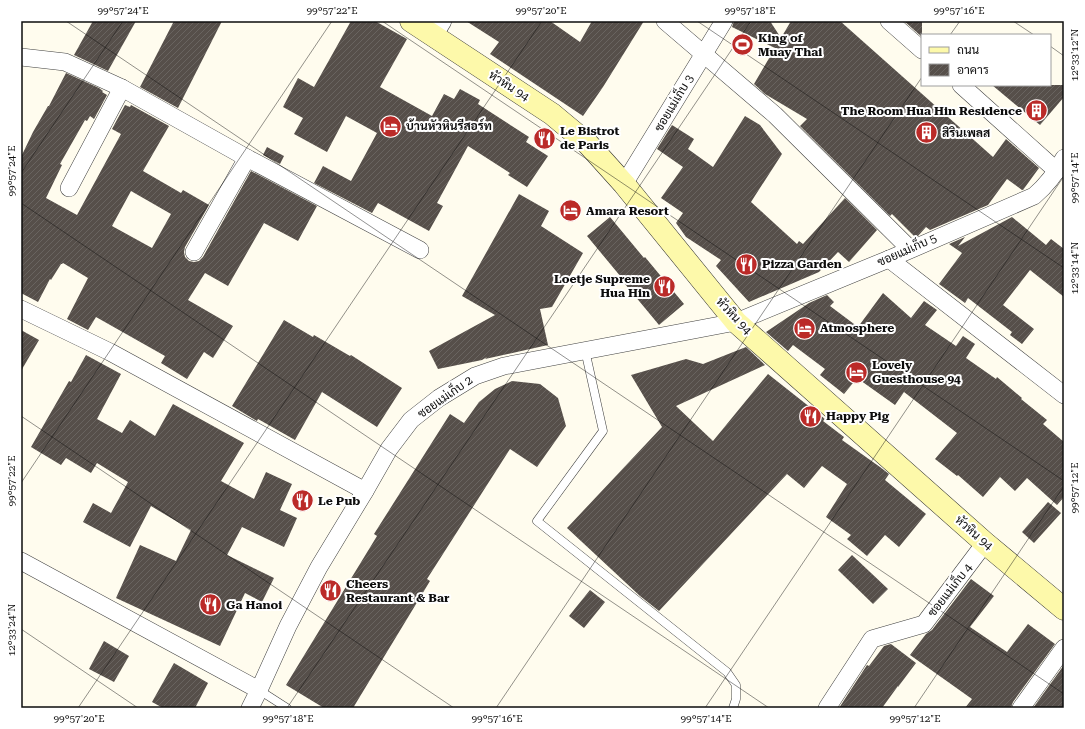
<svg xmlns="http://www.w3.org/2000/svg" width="1085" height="729" font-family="'Roboto Serif',Sarabun,serif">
<defs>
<pattern id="building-hatch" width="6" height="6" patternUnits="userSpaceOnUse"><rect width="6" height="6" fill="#564f4a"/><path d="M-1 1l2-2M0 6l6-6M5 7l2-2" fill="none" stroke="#696460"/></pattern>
</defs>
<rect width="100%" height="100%" fill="#fffcee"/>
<!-- building -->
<g fill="url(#building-hatch)" fill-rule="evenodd">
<polygon points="93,21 136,21 108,71 74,55"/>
<polygon points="174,21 222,21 178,108 140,87"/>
<polygon points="351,21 375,21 407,39 380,87 432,116 444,94 454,99 460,89 480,100 478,104 529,137 526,142 548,156 527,187 508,175 510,173 468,146 437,203 443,206 429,231 378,203 372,213 314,183 323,166 351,181 377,133 346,116 327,152 294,134 303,118 283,107 298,78 314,87"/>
<polygon points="466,21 550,21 580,42 592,21 644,21 603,87 583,116 490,54 499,42"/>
<polygon points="734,21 770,21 781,38 791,21 840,21 993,157 1006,139 1039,168 1023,190 1022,190 1007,179 988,205 930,230 926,227 918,236 915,237 892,214 890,216 800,126 807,119 765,94 754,84 775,48 732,27"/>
<polygon points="904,21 922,21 922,37"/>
<path d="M66 73 99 88 103 91 102 92 107 95 94 119 90 116 87 121 85 120 60 164 62 165 46 198 77 215 121 134 112 129 125 105 130 107 131 105 169 126 143 171 181 193 183 190 209 205 185 247 184 252 185 257 189 261 194 262 199 261 203 257 251 171 317 206 298 241 264 223 228 286 205 273 188 300 233 326 213 358 204 352 187 379 161 363 165 356 96 317 88 330 67 319 88 278 63 263 62 264H61L51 280 50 279 38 302 21 293V157L33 132 48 106H49ZM131 191 171 214 152 248 112 226Z"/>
<polygon points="992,85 1064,85 1064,97 1040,125"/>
<polygon points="745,116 760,125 782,154 751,202 797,244 799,241 803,244 845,198 877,230 849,262 838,252 819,272 749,302 716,266 721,260 686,237 676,223 683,213 661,198 683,167 657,149 672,125 694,139 688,149 713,167"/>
<polygon points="267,147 284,156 280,164 263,155"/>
<polygon points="519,194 549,211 541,226 583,253 552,307 540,309 548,345 485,359 487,357 482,360 438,369 429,351 495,315 462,296"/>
<polygon points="610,217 644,258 645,257 684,304 659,325 620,278 621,277 587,236"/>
<polygon points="1012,217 1046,245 1051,239 1064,249 1064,297 1030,270 1003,305 1034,329 1022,344 1010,335 1012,332 968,298 965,303 939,284 962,253 949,244 965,237 958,246"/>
<polygon points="883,293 911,318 924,301 937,310 925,325 956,346 963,336 975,344 966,358 996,379 997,377 1022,398 1021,399 1047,420 1043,424 1064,442 1064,497 1057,505 1027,478 1015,491 1000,477 983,497 958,475 957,476 935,459 957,433 904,392 895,405 857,378 844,394 820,375 825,369 793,345 788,351 766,332 809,303 827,295 834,302 830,306 858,327"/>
<polygon points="284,320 313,337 314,335 350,356 351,355 402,388 377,427 322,392 295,440 258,419 257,421 232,406"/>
<polygon points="21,330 39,340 21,371"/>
<polygon points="746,347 765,365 676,406 713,441 768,374 825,419 823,421 844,437 842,440 880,467 889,474 885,480 926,514 899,547 885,535 867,556 847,539 851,535 826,517 847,484 822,466 804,488 787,474 659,611 640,596 567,528 662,427 631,375 686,359 703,364"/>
<polygon points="86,355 121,374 97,419 122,433 130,420 155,436 173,404 244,443 221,481 254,499 266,472 292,484 280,510 297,518 284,547 242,527 227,555 274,578 262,602 245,593 220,646 116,598 140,545 176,561 191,530 151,506 130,547 83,522 93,503 111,513 128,482 97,463 91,473 66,458 61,465 31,447 69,381 71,382"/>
<polygon points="512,381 540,384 558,398 566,426 537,467 510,449 427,579 430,581 353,708 324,708 286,685 377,536 374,534 450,414 464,423 479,402 495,389"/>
<polygon points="1048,502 1061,513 1034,543 1022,532"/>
<polygon points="852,555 888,589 873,604 838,570"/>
<polygon points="971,579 994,596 970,627 1007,652 1028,624 1055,644 1013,702 1011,708 965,708 972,699 910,655 926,634 932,630"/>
<polygon points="590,590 605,602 584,628 569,616"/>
<polygon points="104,641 129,656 114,682 89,669"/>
<polygon points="891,644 916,663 898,687 898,686 882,708 839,708 867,665 869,666 884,646"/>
<polygon points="174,663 208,683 195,708 163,708 152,702"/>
<polygon points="1064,665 1064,708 1033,708"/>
</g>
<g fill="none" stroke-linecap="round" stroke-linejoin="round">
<defs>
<g id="lane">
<polyline points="585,350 603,431 537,521 727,672 736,685 736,699 733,708"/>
<polyline points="259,690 287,708"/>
</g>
<g id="street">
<polyline points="665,21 775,115 910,249"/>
<polyline points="889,21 922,50"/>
<polyline points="434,36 443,21"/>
<polyline points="21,57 65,62 122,88 247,158 420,250"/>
<polyline points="961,85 1057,171"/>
<polyline points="624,184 724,21"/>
<polyline points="69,188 122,88"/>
<polyline points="194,252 247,158"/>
<polyline points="889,259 1064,395"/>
<polyline points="21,309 110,352 365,491"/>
<polyline points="21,561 259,690"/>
<path d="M250 708 259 690 288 626 319 567 365 491 389 449 411 420 439 398 475 376 504 366 736 322 889 259 1034 196C1047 185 1056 173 1064 158"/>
<polyline points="827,708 872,639 924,624 985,543"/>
<polyline points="1021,708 1064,648"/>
</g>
<polyline id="secondary" points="411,21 552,114 588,144 624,184 736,322 985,543 1064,609"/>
</defs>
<!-- lane casing -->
<use href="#lane" stroke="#404040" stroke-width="9"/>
<!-- street casing -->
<use href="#street" stroke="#404040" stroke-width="18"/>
<!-- secondary casing -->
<use href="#secondary" stroke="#2f2f2f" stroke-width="23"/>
<!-- lane -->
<use href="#lane" stroke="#fff" stroke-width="8"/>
<!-- street -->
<use href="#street" stroke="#fff" stroke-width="17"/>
<!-- secondary -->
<use href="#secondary" stroke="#fdf9aa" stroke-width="22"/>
</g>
<!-- ticks -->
<path fill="none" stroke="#0d0d0d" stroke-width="1" stroke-opacity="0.45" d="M66 21 1064 694M382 21 1064 481M697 21 1064 268M1013 21 1034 35M950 35 960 21M1050 46 1064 56M21 173 123 21M21 203 769 708M21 416 454 708M21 483 332 21M21 629 138 708M78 708 542 21M287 708 751 21M496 708 922 77M705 708 1064 176M914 708 1064 486"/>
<!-- icons -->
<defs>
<symbol id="stadium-disc" viewBox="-11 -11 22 22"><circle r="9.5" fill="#bb2a28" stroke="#fff"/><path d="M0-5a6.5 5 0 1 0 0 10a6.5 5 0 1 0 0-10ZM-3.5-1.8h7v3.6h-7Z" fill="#fff"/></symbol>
<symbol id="building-disc" viewBox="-11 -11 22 22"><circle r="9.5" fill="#bb2a28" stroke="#fff"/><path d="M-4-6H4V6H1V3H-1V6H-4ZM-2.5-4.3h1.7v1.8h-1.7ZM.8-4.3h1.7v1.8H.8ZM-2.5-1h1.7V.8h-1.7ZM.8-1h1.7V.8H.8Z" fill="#fff"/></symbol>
<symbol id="hotel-disc" viewBox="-11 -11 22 22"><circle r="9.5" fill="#bb2a28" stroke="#fff"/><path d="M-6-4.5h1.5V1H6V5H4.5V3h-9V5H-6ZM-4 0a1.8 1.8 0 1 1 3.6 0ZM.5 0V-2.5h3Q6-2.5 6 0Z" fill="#fff"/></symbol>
<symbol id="restaurant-disc" viewBox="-11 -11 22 22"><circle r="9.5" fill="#bb2a28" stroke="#fff"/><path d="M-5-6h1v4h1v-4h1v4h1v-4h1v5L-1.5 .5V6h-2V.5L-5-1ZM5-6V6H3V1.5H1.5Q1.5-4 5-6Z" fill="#fff"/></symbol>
</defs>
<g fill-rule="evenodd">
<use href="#stadium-disc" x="730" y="32" width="25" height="25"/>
<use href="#building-disc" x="1024" y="98" width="25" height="25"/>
<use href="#hotel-disc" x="378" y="114" width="25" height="25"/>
<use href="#building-disc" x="914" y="120" width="25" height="25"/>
<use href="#restaurant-disc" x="532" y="126" width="25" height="25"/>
<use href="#hotel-disc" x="558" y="198" width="25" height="25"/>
<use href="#restaurant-disc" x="734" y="252" width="25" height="25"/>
<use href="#restaurant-disc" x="652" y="274" width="25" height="25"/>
<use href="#hotel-disc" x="792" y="316" width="25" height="25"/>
<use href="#hotel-disc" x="844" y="360" width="25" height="25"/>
<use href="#restaurant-disc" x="798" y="404" width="25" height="25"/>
<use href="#restaurant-disc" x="290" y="488" width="25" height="25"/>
<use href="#restaurant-disc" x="318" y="578" width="25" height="25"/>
<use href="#restaurant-disc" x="198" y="592" width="25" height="25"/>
</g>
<g text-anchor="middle" stroke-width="4" stroke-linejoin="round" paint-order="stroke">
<!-- poi labels -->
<g font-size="12" font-weight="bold" fill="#0d0d0d" stroke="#fff" text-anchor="start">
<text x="758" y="42">King of<tspan x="758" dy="14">Muay Thai</tspan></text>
<text x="1022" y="115" text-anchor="end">The Room Hua Hin Residence</text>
<text x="406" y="130">บ้านหัวหินรีสอร์ท</text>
<text x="560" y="135">Le Bistrot<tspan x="560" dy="14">de Paris</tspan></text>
<text x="942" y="137">สิรินเพลส</text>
<text x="586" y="215">Amara Resort</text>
<text x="762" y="268">Pizza Garden</text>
<text x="650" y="283" text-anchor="end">Loetje Supreme<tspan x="650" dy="14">Hua Hin</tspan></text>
<text x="820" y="332">Atmosphere</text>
<text x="872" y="369">Lovely<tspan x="872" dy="14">Guesthouse 94</tspan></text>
<text x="826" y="420">Happy Pig</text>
<text x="318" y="505">Le Pub</text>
<text x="346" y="588">Cheers<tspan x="346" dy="14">Restaurant &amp; Bar</tspan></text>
<text x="226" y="609">Ga Hanoi</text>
</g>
<!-- street labels -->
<g font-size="12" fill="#0d0d0d" stroke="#fff">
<text transform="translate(509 86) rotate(33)" y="4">หัวหิน 94</text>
<text transform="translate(674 103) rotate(-59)" y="4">ซอยแม่เก็บ 3</text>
<text transform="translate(907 250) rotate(-24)" y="4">ซอยแม่เก็บ 5</text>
<text transform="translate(734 316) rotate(47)" y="4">หัวหิน 94</text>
<text transform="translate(445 397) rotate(-35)" y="4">ซอยแม่เก็บ 2</text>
<text transform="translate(974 533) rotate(41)" y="4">หัวหิน 94</text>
<text transform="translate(950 590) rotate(-52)" y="4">ซอยแม่เก็บ 4</text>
</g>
</g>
<!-- border -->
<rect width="1085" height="729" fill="none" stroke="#ffffff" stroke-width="44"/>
<!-- legend -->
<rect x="921" y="34" width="130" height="52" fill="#ffffff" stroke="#9e9e9e"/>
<rect x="929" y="47" width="20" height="6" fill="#fdf9aa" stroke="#9e9e9e"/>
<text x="957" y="54" font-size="12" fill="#0d0d0d">ถนน</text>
<rect x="929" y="64" width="20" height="12" fill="url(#building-hatch)" stroke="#9e9e9e"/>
<text x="957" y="74" font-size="12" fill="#0d0d0d">อาคาร</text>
<rect x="22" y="22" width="1041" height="685" fill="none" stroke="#0d0d0d" stroke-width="1.5"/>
<g font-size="10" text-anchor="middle" fill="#0d0d0d">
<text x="123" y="14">99°57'24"E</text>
<text x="332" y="14">99°57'22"E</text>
<text x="541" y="14">99°57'20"E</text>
<text x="750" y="14">99°57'18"E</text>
<text x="959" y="14">99°57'16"E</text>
<text transform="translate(1074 55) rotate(-90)" y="4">12°33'12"N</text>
<text transform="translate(11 171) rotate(-90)" y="4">99°57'24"E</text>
<text transform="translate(1074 178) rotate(-90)" y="4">99°57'14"E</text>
<text transform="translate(1074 268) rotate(-90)" y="4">12°33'14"N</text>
<text transform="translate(11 481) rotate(-90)" y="4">99°57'22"E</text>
<text transform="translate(1074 488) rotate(-90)" y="4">99°57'12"E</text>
<text transform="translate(11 630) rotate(-90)" y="4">12°33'24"N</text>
<text x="79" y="722">99°57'20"E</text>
<text x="288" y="722">99°57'18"E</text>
<text x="497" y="722">99°57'16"E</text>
<text x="706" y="722">99°57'14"E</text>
<text x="915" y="722">99°57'12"E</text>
</g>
</svg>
